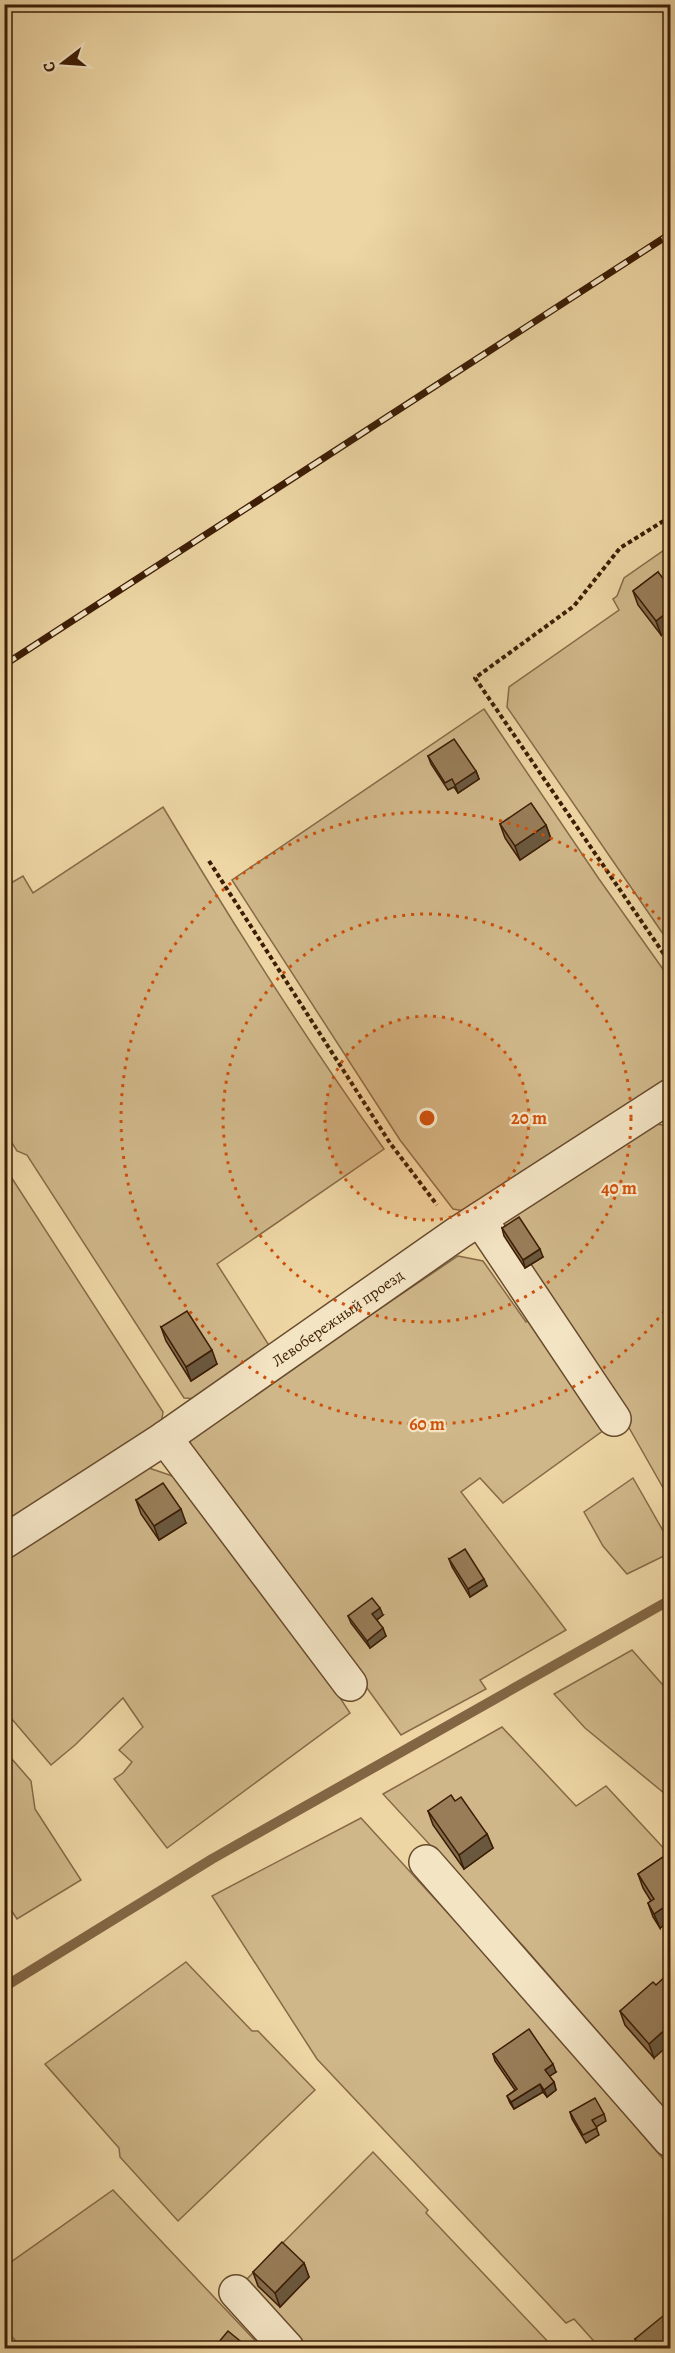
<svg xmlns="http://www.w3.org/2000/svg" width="675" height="2353" font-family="Alegreya,serif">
<rect width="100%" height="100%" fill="#edd6a4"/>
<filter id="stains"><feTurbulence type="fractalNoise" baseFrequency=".00333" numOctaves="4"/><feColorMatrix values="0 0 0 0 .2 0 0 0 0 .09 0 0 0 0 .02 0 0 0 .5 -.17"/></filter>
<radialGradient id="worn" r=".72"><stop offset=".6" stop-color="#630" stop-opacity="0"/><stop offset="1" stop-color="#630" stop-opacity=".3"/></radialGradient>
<!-- green -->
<g fill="#cfb789" stroke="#866a47" stroke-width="1.5">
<polygon points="670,546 670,944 507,707 509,687 619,610 613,599 617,596 624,578"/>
<polygon points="484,709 599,879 670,979 670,1078 471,1212 453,1209 400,1140 232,880"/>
<path d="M163 807C233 924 305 1038 384 1149L217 1264 272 1350 200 1399 184 1398 27 1155 17 1151 5 1132 4 887 23 876 33 893Z"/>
<polygon points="656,1124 670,1126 670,1500 607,1389 497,1226"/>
<polygon points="4,1166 163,1412 161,1425 5,1529"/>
<polygon points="458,1256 483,1261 526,1322 532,1318 604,1430 503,1503 480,1478 461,1492 566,1630 480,1680 486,1689 401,1735 291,1583 194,1458 189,1437"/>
<polygon points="146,1467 184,1480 274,1597 350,1713 167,1848 114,1779 123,1773 132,1762 119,1750 143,1727 123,1698 75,1745 51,1765 5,1711 4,1560"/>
<polygon points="633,1478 670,1543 670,1553 627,1574 603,1546 584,1512"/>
<polygon points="632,1650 670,1693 670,1798 585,1728 554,1694"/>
<polygon points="502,1727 576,1806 606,1786 670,1855 670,2115 525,1948 383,1794"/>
<polygon points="5,1751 31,1781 35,1809 81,1880 17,1919 5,1901"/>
<polygon points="361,1818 518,1990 670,2167 670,2348 600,2348 574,2319 566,2323 317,2059 212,1896"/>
<polygon points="186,1962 252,2031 258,2031 315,2090 178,2221 120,2157 119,2148 45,2064"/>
<polygon points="373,2152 428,2210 426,2213 554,2348 299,2348 238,2288"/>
<polygon points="113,2190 262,2348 22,2348 5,2329 4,2267"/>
</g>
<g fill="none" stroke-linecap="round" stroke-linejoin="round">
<!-- stream -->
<polyline stroke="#826644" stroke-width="10" points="4,1987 212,1859 670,1600"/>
<defs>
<g id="minor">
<polyline points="480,1219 614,1419"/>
<polyline points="165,1438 350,1684"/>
<path id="s1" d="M4 1542 165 1438 458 1233 670 1096"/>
<polyline points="426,1862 670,2140"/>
<polyline points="236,2292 287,2348"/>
</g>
</defs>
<!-- minor casing -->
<use href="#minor" stroke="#684b2d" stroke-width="36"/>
<!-- path -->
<g stroke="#3c1d05" stroke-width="4" stroke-dasharray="4.5 3" stroke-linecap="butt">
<polyline points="670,517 620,548 574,606 475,678 670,963"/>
<polyline points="209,861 390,1143 437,1205"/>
</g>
<!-- minor -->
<use href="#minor" stroke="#f3e4c4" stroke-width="33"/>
<defs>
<polyline id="rail" points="4,665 670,234"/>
</defs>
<!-- rail casing -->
<use href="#rail" stroke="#3c1d05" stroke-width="7"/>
<!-- rail -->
<use href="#rail" stroke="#f3e4c4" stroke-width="4.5" stroke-dasharray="14" stroke-linecap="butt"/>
</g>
<!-- wall -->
<g fill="#836c4c" stroke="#3c1d05" stroke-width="1.5">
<polygon points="658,572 661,635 638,605 633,591"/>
<polygon points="428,756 476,771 479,779 458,793 454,787 448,790 431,764"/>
<polygon points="500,824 546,825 551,839 520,860 505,838"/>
<polygon points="502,1228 543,1257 525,1268 504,1236"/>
<polygon points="161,1327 217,1364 191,1381 166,1341"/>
<polygon points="136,1500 186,1523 159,1540 141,1514"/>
<polygon points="449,1559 487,1586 470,1597 452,1567"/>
<polygon points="383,1615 377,1620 386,1636 370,1648 351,1623 348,1616"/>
<polygon points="455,1801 487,1834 493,1848 464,1869 433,1825 428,1811"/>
<polygon points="663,1857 660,1928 653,1917 648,1903 651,1901 643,1888 638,1874"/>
<polygon points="656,1985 654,2058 625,2025 620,2011"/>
<polygon points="493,2054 556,2072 549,2076 554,2082 556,2090 547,2097 543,2092 514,2109 510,2103 507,2096 515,2090 495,2061"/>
<polygon points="570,2112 604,2114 606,2121 596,2127 599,2135 586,2143 572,2119"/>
<polygon points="304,2263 309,2277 280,2307 258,2286 253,2272"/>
<polygon points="635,2339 670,2349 638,2349"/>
</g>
<!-- shaded-wall -->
<g fill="#6a583e" stroke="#3c1d05" stroke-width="1.5">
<polygon points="670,610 670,628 661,635 656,621"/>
<polygon points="476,771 479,779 458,793 455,785"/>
<polygon points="546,825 551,839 520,860 515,846"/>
<polygon points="540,1249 543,1257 525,1268 523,1260"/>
<polygon points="212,1350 217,1364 191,1381 186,1367"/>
<polygon points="181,1509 186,1523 159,1540 154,1526"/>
<polygon points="484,1579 487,1586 470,1597 468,1589"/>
<polygon points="380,1608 383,1615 375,1621 372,1614"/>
<polygon points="383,1628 386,1636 370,1648 367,1641"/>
<polygon points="487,1834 493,1848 464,1869 459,1855"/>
<polygon points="670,1903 670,1921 660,1928 654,1914"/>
<polygon points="670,2025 670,2044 654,2058 649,2044"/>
<polygon points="553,2064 556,2072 547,2078 545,2070"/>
<polygon points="554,2082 556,2090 547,2097 544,2090"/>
<polygon points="540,2084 543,2092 514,2109 511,2102"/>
<polygon points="304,2263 309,2277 280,2307 275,2293"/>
</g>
<!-- building -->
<g fill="#987d58" stroke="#3c1d05" stroke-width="1.5">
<polygon points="658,572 669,586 670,585 670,610 656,621 633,591"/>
<polygon points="454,739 476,771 455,785 452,779 445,783 428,756"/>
<polygon points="531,803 546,825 515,846 500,824"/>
<polygon points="519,1217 540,1249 523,1260 502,1228"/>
<polygon points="187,1311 212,1350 186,1367 161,1327"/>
<polygon points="163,1483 181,1509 154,1526 136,1500"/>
<polygon points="465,1549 484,1579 468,1589 449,1559"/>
<polygon points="372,1598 380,1608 372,1614 383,1628 367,1641 348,1616"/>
<polygon points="451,1795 455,1801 461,1797 487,1834 459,1855 428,1811"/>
<polygon points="663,1857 670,1868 670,1903 654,1914 648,1903 654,1899 638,1874"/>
<polygon points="668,1974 670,1977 670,2025 649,2044 620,2011 653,1982 656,1985"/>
<polygon points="529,2029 553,2064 545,2070 554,2082 544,2090 540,2084 511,2102 507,2096 517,2089 493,2054"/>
<polygon points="595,2098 604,2114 592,2120 597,2128 583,2135 570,2112"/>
<polygon points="282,2242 304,2263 275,2293 253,2272"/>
<polygon points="663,2316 670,2325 670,2349 642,2349 635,2339"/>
<polygon points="228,2331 250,2349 213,2349"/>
</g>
<!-- distance rings -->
<circle cx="427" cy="1118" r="102" fill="#ce500b" fill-opacity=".12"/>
<g fill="none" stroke="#ce500b" stroke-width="3" stroke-dasharray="3 6">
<circle cx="427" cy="1118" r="102"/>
<circle cx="427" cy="1118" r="204"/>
<path d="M670 1304A306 306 0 1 1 670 932"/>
</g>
<g text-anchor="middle" stroke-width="4.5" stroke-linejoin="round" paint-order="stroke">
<!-- street labels -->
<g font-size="16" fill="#3c1d05" stroke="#f3e4c4">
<text dy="6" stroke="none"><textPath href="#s1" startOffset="402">Левобережный проезд</textPath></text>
</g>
</g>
<circle cx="427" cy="1118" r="9" fill="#ce500b" stroke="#f3e4c4" stroke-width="3"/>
<g font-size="18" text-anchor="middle" font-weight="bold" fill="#ce500b" stroke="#f3e4c4" stroke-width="4.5" stroke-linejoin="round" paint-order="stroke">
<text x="529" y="1124">20 m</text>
<text x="619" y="1194">40 m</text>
<text x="427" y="1430">60 m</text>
</g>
<!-- margin -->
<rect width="675" height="2353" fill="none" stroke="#edd6a4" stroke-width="24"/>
<rect x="6" y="6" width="663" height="2341" fill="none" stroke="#3c1d05" stroke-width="3"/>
<rect x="12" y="12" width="651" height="2329" fill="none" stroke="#3c1d05" stroke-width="1.5"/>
<!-- north arrow -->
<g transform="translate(63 63) rotate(253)" stroke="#f3e4c4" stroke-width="4.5" paint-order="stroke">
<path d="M0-4.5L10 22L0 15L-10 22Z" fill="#3c1d05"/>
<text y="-9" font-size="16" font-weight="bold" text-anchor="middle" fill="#3c1d05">С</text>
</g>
<rect width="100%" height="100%" filter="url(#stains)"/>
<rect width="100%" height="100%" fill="url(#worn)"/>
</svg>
